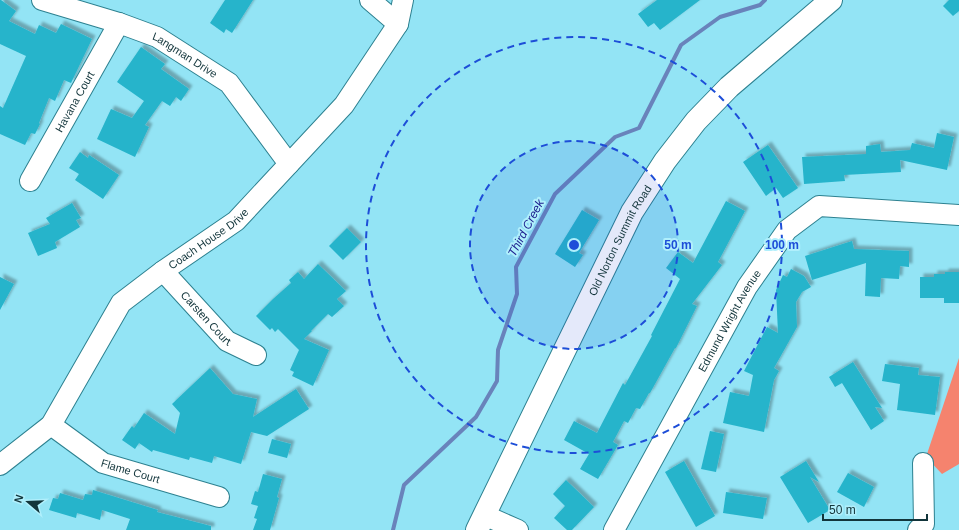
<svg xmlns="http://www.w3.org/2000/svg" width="959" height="530" font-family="Helvetica,sans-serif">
<defs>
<filter id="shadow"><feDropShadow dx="3.5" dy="-3.5" stdDeviation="1" flood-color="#0004"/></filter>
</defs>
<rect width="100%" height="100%" fill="#93e4f5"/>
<!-- green -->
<polygon fill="#f5836e" points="959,358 959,464 942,474 926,457"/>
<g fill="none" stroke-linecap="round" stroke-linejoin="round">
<!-- stream -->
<polyline stroke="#6983bb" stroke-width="4" points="393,530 404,485 476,417 497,381 498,350 517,294 516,267 555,194 615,137 639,128 681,45 720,17 760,5 765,0"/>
</g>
<!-- building -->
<g fill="#26b4cb" filter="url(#shadow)">
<polygon points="0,0 1,0 16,11 9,21 35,34 39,25 56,33 61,24 92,39 71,83 64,80 55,101 49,98 39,123 40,124 35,134 31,133 25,145 0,134 0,106 3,108 26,56 0,44"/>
<polygon points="225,0 253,0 232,33 226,29 224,33 210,23"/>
<polygon points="657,0 700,0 660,30 654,23 648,27 638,14"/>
<polygon points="949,0 959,0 959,11 953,16 943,6"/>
<polygon points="141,47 165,64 161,69 189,89 181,101 176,97 170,106 162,101 145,125 149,127 135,157 97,139 111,109 132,118 144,101 117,82"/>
<polygon points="937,133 954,137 947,170 900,160 901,172 844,175 845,181 804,184 802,157 866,154 866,146 880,144 881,152 910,150 912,143 934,148"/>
<polygon points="768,145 798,188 783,198 776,188 766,196 743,162"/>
<polygon points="80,152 88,158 89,155 119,175 103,199 75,180 79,174 69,168"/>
<polygon points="726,201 745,211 718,262 722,265 692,304 697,306 676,348 675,348 650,393 649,393 640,409 636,408 628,423 624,421 613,442 618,445 598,479 580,469 589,454 564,440 574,421 597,433 623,383 625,385 652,336 651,335 680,279 666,268 678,252 693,263"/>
<polygon points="72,203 81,218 76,220 80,227 55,242 57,248 38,256 28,233 50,224 46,218"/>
<polygon points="582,210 599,220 579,253 583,255 575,267 555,254"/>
<polygon points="347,228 361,242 343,260 329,246"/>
<polygon points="852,241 854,249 909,251 909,267 900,266 899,279 881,278 880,297 865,296 866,263 812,280 805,256"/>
<polygon points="318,264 346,291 337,299 344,306 332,317 328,314 311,331 312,331 304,339 329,350 313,386 292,376 294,372 290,370 299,350 278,329 275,332 272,328 270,330 256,316 273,299 291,283 289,280 298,272 304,279"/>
<polygon points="791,269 804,276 811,287 802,292 796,302 797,327 774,368 779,371 774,380 764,432 723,423 730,392 749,396 753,375 744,371 767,327 778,333 776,290 783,275 787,277"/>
<polygon points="945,272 959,272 959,303 944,303 944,298 920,298 920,277 934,277 934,274 945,274"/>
<polygon points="0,277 14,284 0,310"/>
<polygon points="853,362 882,408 875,407 884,421 871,430 842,383 835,387 829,377"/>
<polygon points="885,364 919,368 918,375 940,377 935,415 897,410 900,384 882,381"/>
<polygon points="210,368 233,394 257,399 253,417 296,389 309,409 267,436 251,432 241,464 214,456 212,463 190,457 189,460 153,450 152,452 139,443 135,449 122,440 132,426 134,428 144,413 175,434 180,413 172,404"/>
<polygon points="710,431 724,434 716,472 701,469"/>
<polygon points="272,439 291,444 287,458 268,453"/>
<polygon points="684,461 715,516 696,527 665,472"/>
<polygon points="806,461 819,482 810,477 830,510 808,523 780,477"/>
<polygon points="848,473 874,487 864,507 837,492"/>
<polygon points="263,474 282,479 277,497 279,498 270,530 253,530 257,519 254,518 258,506 251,504 255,491 258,492"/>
<polygon points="566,480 594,507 572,530 567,530 554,518 565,506 553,494"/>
<polygon points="93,490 158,510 157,512 211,526 211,530 126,530 130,519 102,510 100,520 77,513 76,518 49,510 53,498 58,499 60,493 83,500 85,494 92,495"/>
<polygon points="726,492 767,498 763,519 723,513"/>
</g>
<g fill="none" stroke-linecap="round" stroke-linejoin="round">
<defs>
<g id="minor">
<path id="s1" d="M42 0 119 23 157 37 229 83 289 164"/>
<polyline points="370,0 398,24"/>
<path id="s2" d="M30 181 119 23"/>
<path id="s3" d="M163 271 227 341 256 355"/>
<path id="s4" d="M51 425 103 463 219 497"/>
<path id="s5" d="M0 465 51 425 121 303 163 271 236 221 344 105 398 24 403 0"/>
<polyline points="484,515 518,530"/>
<path id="s6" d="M614 530 747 287 787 230 819 206 959 215"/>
<polyline points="918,530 924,524 923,463"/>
</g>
<g id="major">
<path id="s7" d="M477 530 632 212 665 161 696 121 729 87 831 0"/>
</g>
</defs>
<!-- minor casing -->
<use href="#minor" stroke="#2d8190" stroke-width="22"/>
<!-- major casing -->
<use href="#major" stroke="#2d8190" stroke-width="24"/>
<!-- minor -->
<use href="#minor" stroke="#fff" stroke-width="20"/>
<!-- major -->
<use href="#major" stroke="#fff" stroke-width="22"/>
</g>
<!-- distance rings -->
<circle cx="574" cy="245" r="104" fill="#1d4ed8" fill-opacity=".12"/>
<g fill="none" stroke="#1d4ed8" stroke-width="2" stroke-dasharray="7 5">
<circle cx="574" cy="245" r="104"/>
<circle cx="574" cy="245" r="208"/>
</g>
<g text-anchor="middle" stroke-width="4" stroke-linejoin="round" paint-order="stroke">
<!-- street labels -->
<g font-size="11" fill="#12353b" stroke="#b0effc">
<text dy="4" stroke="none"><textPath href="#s1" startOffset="154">Langman Drive</textPath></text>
<text dy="4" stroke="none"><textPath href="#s2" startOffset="91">Havana Court</textPath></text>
<text dy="4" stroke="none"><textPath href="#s5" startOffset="314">Coach House Drive</textPath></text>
<text dy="4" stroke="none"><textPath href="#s7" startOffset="323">Old Norton Summit Road</textPath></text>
<text dy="4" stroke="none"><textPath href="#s3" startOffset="64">Carsten Court</textPath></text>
<text dy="4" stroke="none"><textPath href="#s6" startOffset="239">Edmund Wright Avenue</textPath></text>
<text dy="4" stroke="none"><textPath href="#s4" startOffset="93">Flame Court</textPath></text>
</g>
<!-- water labels -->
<g font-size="12" font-style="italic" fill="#1e208f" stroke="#b0effc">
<text transform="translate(526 228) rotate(-62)" y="4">Third Creek</text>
</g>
</g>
<circle cx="574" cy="245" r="6" fill="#1d4ed8" stroke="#b0effc" stroke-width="2"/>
<g font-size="12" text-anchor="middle" font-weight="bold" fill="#1d4ed8" stroke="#b0effc" stroke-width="4" stroke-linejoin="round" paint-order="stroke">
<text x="678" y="249">50 m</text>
<text x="782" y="249">100 m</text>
</g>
<!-- north arrow -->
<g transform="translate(28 502) rotate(289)" stroke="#b0effc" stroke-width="3" paint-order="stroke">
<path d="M0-3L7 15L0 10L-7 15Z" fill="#12353b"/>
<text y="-6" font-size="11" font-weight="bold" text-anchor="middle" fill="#12353b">N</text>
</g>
<!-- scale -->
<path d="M823 514v6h104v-6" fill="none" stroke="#12353b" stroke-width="2"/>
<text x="829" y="514" font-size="12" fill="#12353b" stroke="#b0effc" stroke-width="3" paint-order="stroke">50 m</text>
</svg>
